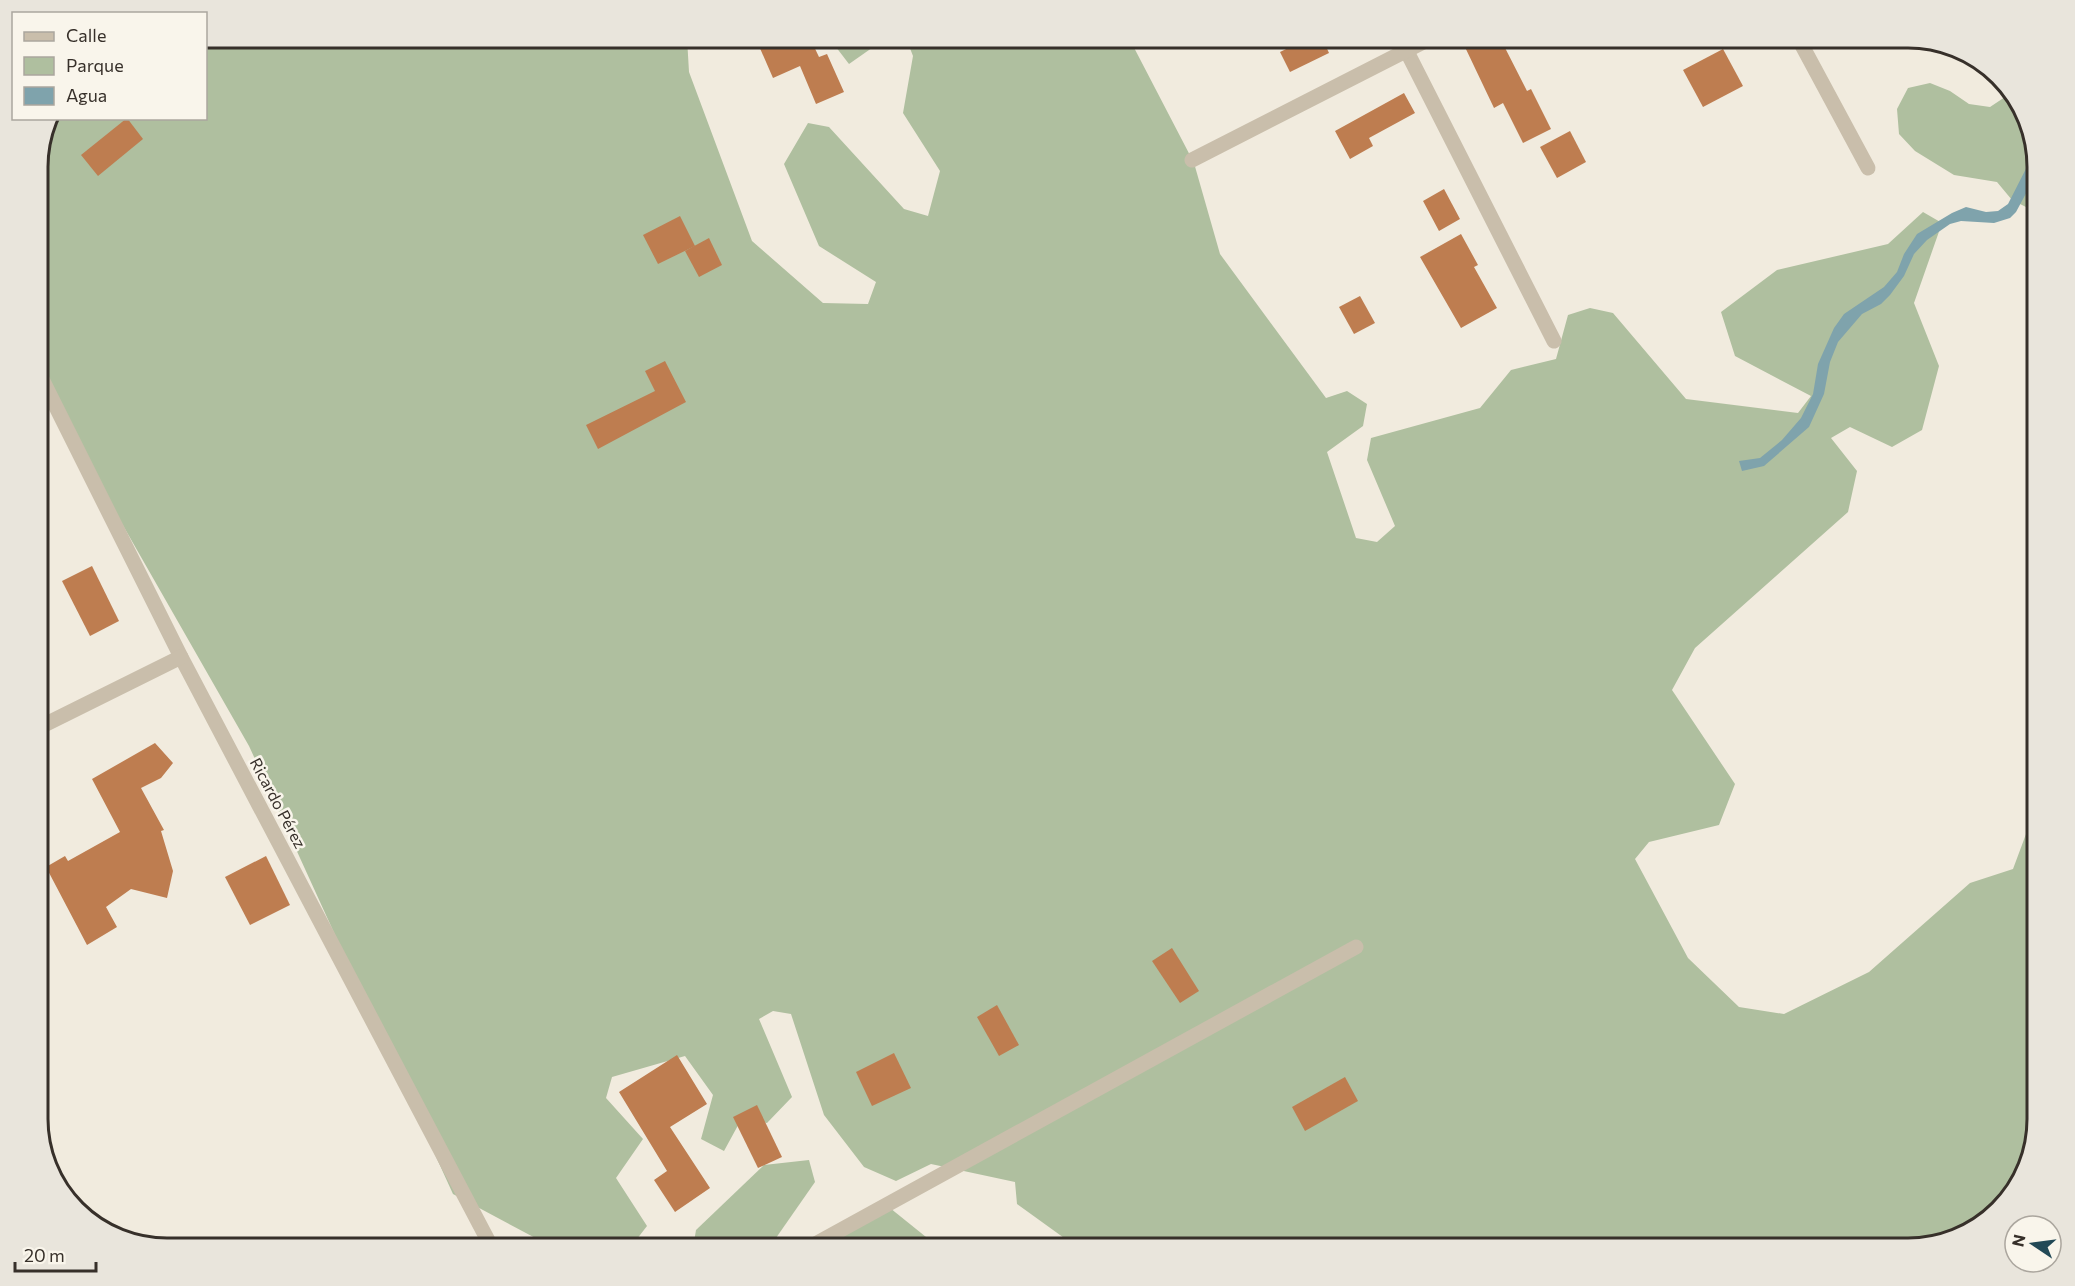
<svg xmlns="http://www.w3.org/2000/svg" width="2075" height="1286" font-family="Commissioner,sans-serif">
<rect width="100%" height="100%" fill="#f1ebde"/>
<!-- green -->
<g fill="#afbf9f">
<polygon points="206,38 258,38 261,41 280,49 285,38 687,38 689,72 752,241 823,303 868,304 876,282 819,246 784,164 808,123 829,127 904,209 928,216 940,171 903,113 913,56 906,38 1129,38 1194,163 1220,254 1326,398 1347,391 1367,404 1363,426 1327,452 1356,538 1377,542 1395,526 1367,460 1371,438 1480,408 1511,370 1556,359 1568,315 1590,308 1613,313 1686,399 1798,413 1811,396 1735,356 1721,312 1777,270 1888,244 1923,212 1942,223 1914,303 1939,366 1922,430 1892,447 1850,427 1831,438 1857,471 1848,512 1695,648 1672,690 1735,784 1719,825 1649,842 1635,859 1688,958 1739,1007 1784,1014 1869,972 1970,883 2013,869 2029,826 2037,827 2037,1119 2020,1184 1972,1231 1908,1248 1078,1248 1017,1204 1015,1182 931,1164 896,1181 864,1167 824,1115 791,1014 773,1011 759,1019 792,1097 767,1123 742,1118 724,1151 701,1139 713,1095 685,1056 612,1077 606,1098 643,1139 616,1178 647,1226 630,1248 544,1248 541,1241 453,1194 249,746 65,424 38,368 38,159 47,119 206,118"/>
<polygon points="829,38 878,38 879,43 849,64"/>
<polygon points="1930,83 1950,91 1969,104 1990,107 2011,93 2020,102 2037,159 2037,208 2032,210 2012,200 1997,182 1954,175 1915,151 1899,134 1897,109 1908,88"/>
<polygon points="809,1160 815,1182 769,1248 693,1248 696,1230 764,1165"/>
<polygon points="890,1208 926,1237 930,1248 824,1248"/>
</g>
<!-- water -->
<polygon fill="#7fa3ac" points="2035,151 2037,173 2016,212 2010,218 1994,223 1961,221 1950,224 1927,240 1914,254 1904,276 1890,295 1881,304 1862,314 1838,342 1830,362 1824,394 1809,427 1764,466 1742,471 1739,461 1760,458 1782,440 1801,418 1813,394 1818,364 1834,328 1844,314 1884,287 1897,272 1904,254 1917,234 1952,213 1966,207 1986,212 1998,211 2008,204"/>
<!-- building -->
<g fill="#be7d50">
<polygon points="778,38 810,38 819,57 827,54 844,92 816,104 800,66 773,78 759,46"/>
<polygon points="1309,38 1322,38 1329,53 1290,72 1280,52"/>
<polygon points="1479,38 1500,38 1527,91 1531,89 1551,129 1523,143 1503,103 1494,108 1464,45"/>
<polygon points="1723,49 1743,86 1703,107 1683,70"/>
<polygon points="1404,93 1415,113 1369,138 1373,146 1350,159 1335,131"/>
<polygon points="127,118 143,139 98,176 81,155"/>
<polygon points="1570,131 1586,162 1557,178 1540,147"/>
<polygon points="1444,189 1460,219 1439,231 1423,201"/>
<polygon points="680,216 695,246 658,264 643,235"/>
<polygon points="1461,234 1478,265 1474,267 1497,308 1461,328 1420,257"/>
<polygon points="709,238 722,265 699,277 685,251"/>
<polygon points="1360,296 1375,323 1354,334 1339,307"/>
<polygon points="665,361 686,402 598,449 586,425 655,391 645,371"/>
<polygon points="92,566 119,621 90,636 62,581"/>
<polygon points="155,743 173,763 161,778 141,788 164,830 161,831 173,871 167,898 131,889 106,907 117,927 87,945 46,867 65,856 68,861 120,832 92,779"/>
<polygon points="266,856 290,905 250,925 225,877"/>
<polygon points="1172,948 1199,991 1180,1003 1152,961"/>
<polygon points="997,1005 1019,1045 999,1056 977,1017"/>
<polygon points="894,1053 911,1088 872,1106 856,1072"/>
<polygon points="677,1055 707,1104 670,1127 710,1188 675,1212 654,1180 667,1171 619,1092"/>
<polygon points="1345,1077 1358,1101 1305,1131 1292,1107"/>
<polygon points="757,1105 782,1157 758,1168 733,1117"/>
</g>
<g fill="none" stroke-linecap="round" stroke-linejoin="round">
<!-- street -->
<g stroke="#c9beab" stroke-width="15">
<polyline points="1400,38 1554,341"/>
<polyline points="1798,38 1868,168"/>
<polyline points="1192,160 1431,38"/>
<polyline points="38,371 181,657 492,1248"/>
<polyline points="38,728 181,657"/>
<polyline points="808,1248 1356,947"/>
</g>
</g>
<g text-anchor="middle" stroke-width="5" stroke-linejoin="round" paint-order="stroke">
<!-- street labels -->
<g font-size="16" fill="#37302a" stroke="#f9f5eb">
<text transform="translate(278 803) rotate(62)" y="6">Ricardo Pérez</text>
</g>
</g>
<!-- crop -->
<path d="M0 0H2075V1286H0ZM167 48H1908A119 119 0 0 1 2027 167V1119A119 119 0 0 1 1908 1238H167A119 119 0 0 1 48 1119V167A119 119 0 0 1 167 48Z" fill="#e9e5dc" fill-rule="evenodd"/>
<path fill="none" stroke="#37302a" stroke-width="3" d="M167 48H1908A119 119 0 0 1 2027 167V1119A119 119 0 0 1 1908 1238H167A119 119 0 0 1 48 1119V167A119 119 0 0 1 167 48Z"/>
<!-- legend -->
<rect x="12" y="12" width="195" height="108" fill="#f9f5eb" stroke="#aba69e" stroke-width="1.5"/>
<rect x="24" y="32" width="30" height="9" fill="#c9beab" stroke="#aba69e" stroke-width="1.5"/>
<text x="66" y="42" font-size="18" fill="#37302a">Calle</text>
<rect x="24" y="57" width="30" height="18" fill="#afbf9f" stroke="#aba69e" stroke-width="1.5"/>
<text x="66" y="72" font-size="18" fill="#37302a">Parque</text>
<rect x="24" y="87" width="30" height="18" fill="#7fa3ac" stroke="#aba69e" stroke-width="1.5"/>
<text x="66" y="102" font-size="18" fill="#37302a">Agua</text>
<!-- north arrow -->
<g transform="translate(2033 1244) rotate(283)"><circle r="28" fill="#f9f5eb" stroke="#aba69e" stroke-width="1.5"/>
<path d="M0-4.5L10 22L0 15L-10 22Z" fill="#224956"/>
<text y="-9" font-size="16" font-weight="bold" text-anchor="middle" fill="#37302a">N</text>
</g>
<!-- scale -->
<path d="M15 1262v9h81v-9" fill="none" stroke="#37302a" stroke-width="3"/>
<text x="24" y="1262" font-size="18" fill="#37302a" stroke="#f9f5eb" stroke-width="4.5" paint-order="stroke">20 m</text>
</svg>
